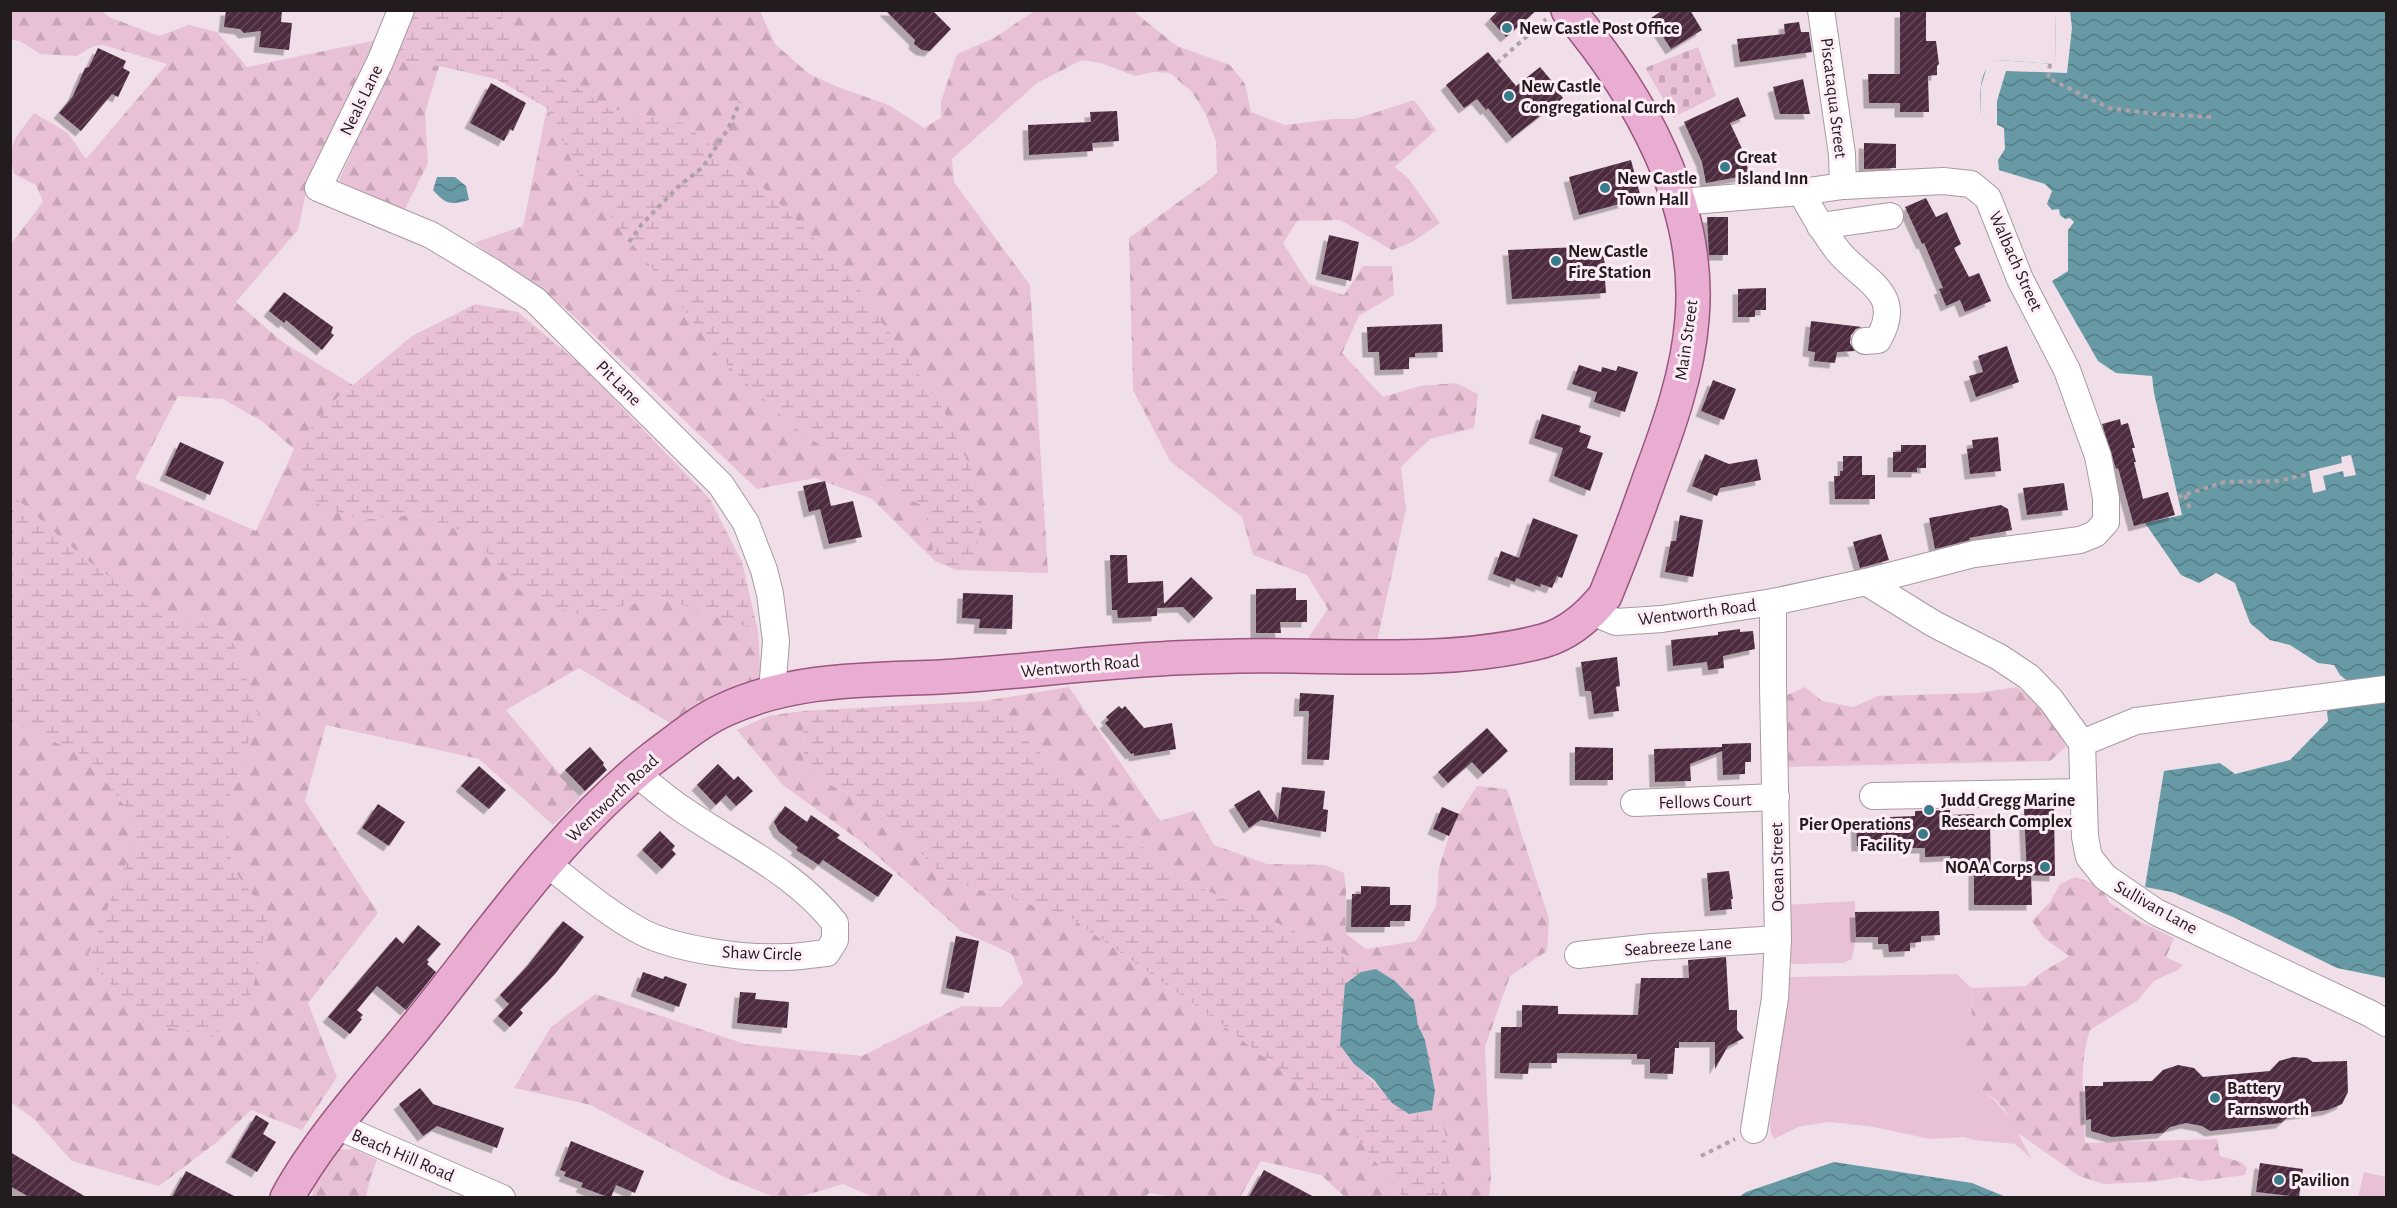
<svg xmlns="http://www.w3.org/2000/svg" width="2397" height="1208" font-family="'Alegreya Sans',sans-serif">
<defs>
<pattern id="forest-firs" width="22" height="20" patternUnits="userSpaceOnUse" patternTransform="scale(1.5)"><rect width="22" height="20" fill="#e8c1d6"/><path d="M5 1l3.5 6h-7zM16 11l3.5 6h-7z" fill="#c7a5b7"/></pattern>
<pattern id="wetland-marsh" width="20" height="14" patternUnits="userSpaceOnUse" patternTransform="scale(1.5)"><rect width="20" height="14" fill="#e8c1d6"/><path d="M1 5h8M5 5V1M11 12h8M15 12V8" fill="none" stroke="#c7a5b7"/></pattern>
<pattern id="cemetery-stones" width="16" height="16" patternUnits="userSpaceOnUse" patternTransform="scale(1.5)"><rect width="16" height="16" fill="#e8c1d6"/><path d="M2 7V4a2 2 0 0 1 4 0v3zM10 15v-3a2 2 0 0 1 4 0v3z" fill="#c7a5b7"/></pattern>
<pattern id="water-waves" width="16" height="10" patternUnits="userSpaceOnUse" patternTransform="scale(1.5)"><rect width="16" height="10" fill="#679aa5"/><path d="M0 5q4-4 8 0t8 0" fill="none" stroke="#547d86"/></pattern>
<pattern id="building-hatch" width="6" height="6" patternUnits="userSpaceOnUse" patternTransform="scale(1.5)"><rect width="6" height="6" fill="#4d2c3f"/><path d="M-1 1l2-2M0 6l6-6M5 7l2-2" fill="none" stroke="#634958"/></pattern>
<filter id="shadow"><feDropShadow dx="-5.5" dy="5.5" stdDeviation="0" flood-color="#0004"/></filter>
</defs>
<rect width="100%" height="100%" fill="#f0dfe8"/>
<!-- green -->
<g fill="#e8c1d6">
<polygon points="1855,901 1856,937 1852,959 1843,963 1794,964 1788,961 1785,905"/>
<path d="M1957 974 1971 988 1972 1025 1958 1045 1960 1057 1977 1071 1983 1092C2008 1107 2018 1133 2031 1158L2015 1144 1973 1140 1964 1137 1930 1139 1874 1127 1830 1122 1801 1126 1774 1139 1771 1133 1770 1124 1789 977Z"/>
<polygon points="2364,1172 2386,1177 2386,1197 2358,1197"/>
</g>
<!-- forest -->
<g fill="url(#forest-firs)" fill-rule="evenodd">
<path d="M11 11H102L109 17 159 36 189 25 217 32 247 67 382 39 328 138 307 187 298 230 236 302 284 343 353 385 330 404 360 520 417 514 474 536 527 598 578 613 663 598 758 631 761 682 672 724 579 668 506 710 580 798 553 825 479 759 326 725 305 801 378 913 308 1003 337 1077 302 1130 251 1110 217 1142 159 1186 72 1161 35 1120 11 1102V722L86 756 141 827 268 916 232 868 226 809 258 713 194 617 169 621 84 558 11 494 10 245 43 202 36 185 14 174C6 142 16 138 34 113L68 133 86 159 167 64 103 45 93 46 77 56 40 54 20 41 11 40ZM178 396 223 399 263 422 294 449 256 531 135 479Z"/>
<polygon points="503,11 760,11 775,44 809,74 843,89 889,105 924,128 941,118 941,101 957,54 994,38 1034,11 1133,11 1177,46 1230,65 1245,84 1251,112 1285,125 1333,119 1355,119 1414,100 1436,130 1395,167 1408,178 1440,223 1412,242 1392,250 1340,220 1297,221 1283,243 1309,284 1344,295 1363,266 1392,266 1394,295 1359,316 1342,353 1383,397 1420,386 1456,383 1478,394 1474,428 1430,439 1401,467 1406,509 1376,646 1302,647 1328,609 1307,575 1253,555 1242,517 1170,461 1133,390 1129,238 1217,174 1216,141 1205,113 1192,92 1170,73 1154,72 1135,76 1101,63 1082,60 1037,83 952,159 954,182 1030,285 1048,573 956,570 975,554 804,228 763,188 683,123 608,108 546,67 502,24"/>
<polygon points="393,59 439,66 425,113 428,163 404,211 339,181"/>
<polygon points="547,108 580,178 660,278 720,358 793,426 879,486 927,507 935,561 872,499 815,478 757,489 565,308 474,243 523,226"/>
<polygon points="1069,687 1160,821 1194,811 1214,845 1267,864 1325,865 1344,873 1346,890 1345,933 1366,949 1416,941 1436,906 1439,868 1449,836 1459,814 1477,786 1507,789 1549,919 1547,951 1510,976 1485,1047 1491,1179 1489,1197 1440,1197 1451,1166 1444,1130 1432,1110 1435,1091 1425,1040 1418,1025 1414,1000 1395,981 1376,969 1173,875 984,701"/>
<path d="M1805 687 1822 701 1853 707 1878 696 1978 693 2017 687C2038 704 2057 720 2066 747L2050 761 1784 767 1785 696Z"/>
<polygon points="803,711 804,771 879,810 947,880 1067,915 1219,1022 1342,1118 1403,1197 1345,1197 1321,1175 1261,1161 1240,1197 1173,1197 1149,1193 1144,1198 875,1198 843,1184 799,1197 774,1197 724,1177 591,1105 514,1088 551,1027 595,994 745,1044 862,1056 962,1006 1001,1007 1023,983 1012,954 961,931 863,843 783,785 737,730 768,716"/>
<path d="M2075 877 2099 885 2110 903 2138 921 2174 938 2166 957 2183 965 2178 970 2154 981 2137 1001 2090 1030C2078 1066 2084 1106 2085 1143L2217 1139 2220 1156 2241 1162 2247 1168 2245 1175 2200 1181 2182 1177 2150 1182 2104 1184 2079 1176 2018 1133 2004 1109 1995 1099 1983 1092 1977 1071 1960 1057 1958 1045 1972 1025 1971 988 2026 986C2041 970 2052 968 2069 956L2044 938 2032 921 2050 902 2060 884Z"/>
<polygon points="354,1149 377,1160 370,1179 366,1197 312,1198 314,1184 336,1150"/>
</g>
<!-- wetland -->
<g fill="url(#wetland-marsh)">
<polygon points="415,11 503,11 502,24 546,67 608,108 683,123 763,188 804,228 857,286 943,409 971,469 982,521 975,554 956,570 935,561 926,507 879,486 793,426 720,358 660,278 580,178 547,108 496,79 439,66 393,59"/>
<polygon points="475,304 518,312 582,366 710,499 742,562 758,631 663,598 578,614 527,598 473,536 417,514 360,520 317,504 294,449 330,404 412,336"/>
<polygon points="11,494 84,558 169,621 194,617 235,645 258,713 226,809 232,868 268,915 252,993 213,1037 145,1023 87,958 141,827 86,756 11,722"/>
<path d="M984 701 1173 875 1376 969 1361 972 1354 1064C1374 1080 1388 1100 1409 1114L1432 1110 1444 1130 1451 1166 1440 1197H1403L1342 1118 1219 1022 1067 915 947 880 879 810 804 771 803 711Z"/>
</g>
<!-- cemetery -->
<polygon fill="url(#cemetery-stones)" points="1698,47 1716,96 1674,117 1645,68"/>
<!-- water -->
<g fill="url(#water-waves)">
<path d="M2056 11H2386V978L2337 968 2233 917 2172 892 2145 887 2164 771 2220 763 2235 774 2290 760 2328 721 2327 711 2353 705 2350 683 2340 675 2334 665 2318 663 2290 645 2270 640 2250 623 2235 583 2216 573 2199 583 2181 575 2145 523 2182 515 2154 393 2152 376 2116 373 2098 361 2052 281 2068 271V230L2074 222 2070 218 2065 219 2060 215 2059 209 2052 210 2047 204 2052 191 2045 184 1999 170 1998 160 2005 149 2004 128 1981 117C1981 97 1976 69 1998 60L2055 64Z"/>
<path d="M437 177H455L466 186 469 200C451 205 446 205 433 190Z"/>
<polygon points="1376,969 1395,981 1414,1000 1418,1025 1425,1040 1435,1091 1432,1110 1409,1114 1392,1103 1374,1080 1354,1064 1340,1045 1345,984 1361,972"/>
<polygon points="1834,1162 1972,1183 2006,1197 1739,1197 1746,1192"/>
</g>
<!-- pier -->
<g fill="#f0dfe8">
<polygon points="2056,11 2070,11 2072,28 2067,73 2006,71 1997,101 1997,126 1981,117 1981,86 1987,67 1991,63 1998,60 2055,64"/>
<polygon points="2351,455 2356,475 2344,477 2343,471 2323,476 2326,490 2313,493 2309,471 2342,463 2341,457"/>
</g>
<!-- building -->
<g fill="url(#building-hatch)" filter="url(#shadow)">
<polygon points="226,10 282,10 281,22 292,23 289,50 259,47 261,31 244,33 240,29 224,27"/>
<polygon points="885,10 932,10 951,29 930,51 922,50 914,44 915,40"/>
<polygon points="1499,10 1537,10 1506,37 1490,19"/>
<polygon points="1663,10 1690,10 1702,30 1671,49 1651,18"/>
<polygon points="1926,11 1926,41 1936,41 1939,64 1937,66 1937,75 1928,76 1929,112 1900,112 1900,103 1869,103 1868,74 1900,74 1900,12"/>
<polygon points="1799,22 1801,32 1809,32 1812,52 1740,62 1737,39 1785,34 1784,24"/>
<polygon points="98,48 126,61 123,68 130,72 118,97 112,94 81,131 59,113 73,96 85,68 89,67"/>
<polygon points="1488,52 1516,86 1540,67 1562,93 1560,94 1563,98 1512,138 1488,108 1486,110 1477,99 1464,108 1446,85"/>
<polygon points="1803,79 1810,114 1780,114 1773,87"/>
<polygon points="491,83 526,103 513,131 510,129 504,141 470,123"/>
<polygon points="1738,97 1746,116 1730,123 1745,155 1749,175 1706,183 1702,162 1684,122"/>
<polygon points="1117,111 1119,141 1092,143 1093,151 1029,155 1028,125 1091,122 1090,112"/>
<polygon points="1864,143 1896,144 1896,168 1864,169"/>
<polygon points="1631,160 1641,198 1579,215 1569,177"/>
<polygon points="1926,198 1936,217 1947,212 1961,244 1954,248 1969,277 1979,273 1991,301 1965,312 1960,300 1946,306 1939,289 1943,288 1924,243 1922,244 1905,207"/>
<polygon points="1707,217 1728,217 1728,255 1709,255"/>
<polygon points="1329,235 1359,242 1351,281 1321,274"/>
<polygon points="1580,247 1580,254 1603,253 1607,278 1605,280 1606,293 1512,299 1508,250"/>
<polygon points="1766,288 1766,310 1755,310 1755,317 1738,317 1738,289"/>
<polygon points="284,292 333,327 331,333 334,335 322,350 286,320 284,323 269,311"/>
<polygon points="1811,321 1862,327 1856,329 1851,335 1850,343 1855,351 1837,352 1835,363 1814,361 1815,352 1808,351"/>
<polygon points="1442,324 1443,352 1415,353 1415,357 1409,357 1409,369 1380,370 1379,352 1368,352 1367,327"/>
<polygon points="2007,346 2019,382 1976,397 1969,376 1983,372 1978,356"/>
<polygon points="1579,365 1601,372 1602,367 1616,371 1618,366 1638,372 1625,412 1594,402 1597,392 1572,384"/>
<polygon points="1713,380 1736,389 1724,420 1701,411"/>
<polygon points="1542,414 1581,426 1579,432 1591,436 1587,448 1603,453 1590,491 1554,476 1563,448 1534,438"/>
<polygon points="2120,419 2121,425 2128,423 2135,448 2132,448 2136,462 2134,462 2143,499 2168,492 2175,515 2134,526 2118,468 2116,469 2102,424"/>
<polygon points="1998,437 2001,471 1970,474 1967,449 1973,448 1972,440"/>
<polygon points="180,442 224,462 210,495 165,475"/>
<polygon points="1901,445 1926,445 1926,468 1917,468 1917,472 1893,472 1893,452 1901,452"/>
<polygon points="1705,454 1729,464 1757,459 1761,480 1720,488 1717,496 1692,486"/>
<polygon points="1843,456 1862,456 1862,475 1875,475 1875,499 1835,499 1834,476 1840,476 1840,471 1843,471"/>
<polygon points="825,481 831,506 853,501 862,537 829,544 820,509 809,512 803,486"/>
<polygon points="2064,483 2068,510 2027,515 2023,488"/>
<polygon points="2001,505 2008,509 2012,530 1969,538 1970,540 1935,549 1929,518"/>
<polygon points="1680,515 1703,520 1693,577 1665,572 1671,541 1676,541"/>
<polygon points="1533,518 1578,535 1562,578 1557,576 1552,588 1541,584 1540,587 1516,578 1515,582 1493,574 1501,551 1519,558"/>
<polygon points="1881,534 1889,560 1860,568 1853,542"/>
<polygon points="1110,555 1127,555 1128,583 1163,581 1164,604 1191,577 1213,598 1194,618 1183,607 1157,608 1157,616 1118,618 1117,610 1112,610"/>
<polygon points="1296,588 1296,600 1307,600 1307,622 1280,622 1281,633 1256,633 1256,589"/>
<polygon points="963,593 1013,595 1012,629 979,628 980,619 962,618"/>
<polygon points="1740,629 1740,632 1753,631 1755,649 1723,656 1724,668 1708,670 1707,662 1673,666 1671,640 1718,635 1718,632"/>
<polygon points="1617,657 1620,686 1616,687 1619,711 1594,714 1591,691 1585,691 1581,662"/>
<polygon points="1300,693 1334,695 1329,760 1307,759 1309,711 1299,711"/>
<polygon points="1119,706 1122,709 1125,706 1144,728 1172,723 1176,749 1134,756 1134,753 1131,754 1105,723 1109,720 1106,717"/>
<polygon points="1487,728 1508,751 1483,774 1472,762 1448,783 1438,772"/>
<polygon points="1751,743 1751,762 1745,762 1745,774 1723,775 1722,751 1690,764 1691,781 1655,782 1654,749 1722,747 1722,744"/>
<polygon points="590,747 604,763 603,765 607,770 585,791 565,770"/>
<polygon points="1575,747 1613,748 1613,780 1575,780"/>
<polygon points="718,764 734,780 738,776 753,791 736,806 726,795 716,805 697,785"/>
<polygon points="479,766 506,790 489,809 461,786"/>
<polygon points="1282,787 1325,791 1323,809 1328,810 1326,832 1261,820 1249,828 1234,805 1259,790 1278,819"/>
<polygon points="378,804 405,822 389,846 362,828"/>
<polygon points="785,806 807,822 811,815 840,835 837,838 893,875 878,897 823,860 819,865 796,850 798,847 779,832 774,822"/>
<polygon points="1442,807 1459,814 1449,836 1433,829"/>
<polygon points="2054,808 2055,876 2027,875 2024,809"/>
<polygon points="1950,810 1950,815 1974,814 1975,823 1990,823 1991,876 2031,876 2032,905 1974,905 1974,868 1950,868 1950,856 1925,857 1925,848 1892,848 1892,845 1857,846 1856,820 1890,820 1890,817 1915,816 1915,811"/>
<polygon points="660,831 675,846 672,850 676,854 662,869 642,850"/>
<polygon points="1729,871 1733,899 1731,899 1732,909 1710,911 1707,873"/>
<polygon points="1361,886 1390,887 1390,905 1411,905 1410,921 1390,921 1390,927 1351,927 1352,894 1361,894"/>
<polygon points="1939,911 1940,935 1921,936 1921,942 1910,943 1910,951 1889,952 1888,944 1878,944 1878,937 1856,937 1855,912"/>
<polygon points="563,921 584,937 555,974 520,1010 523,1013 510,1027 498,1016 509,1004 500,995 528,965"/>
<polygon points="418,925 441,944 427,960 429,962 427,964 436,972 406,1010 377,986 357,1010 363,1015 360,1018 362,1019 350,1034 328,1017 396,937 403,944"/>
<polygon points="956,936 979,941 969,993 946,988"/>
<polygon points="1726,957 1729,1010 1737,1010 1737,1030 1744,1038 1728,1046 1715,1069 1715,1042 1679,1042 1679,1048 1675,1048 1673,1074 1650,1073 1650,1059 1637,1059 1637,1054 1557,1053 1557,1063 1529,1063 1528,1074 1500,1073 1501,1027 1522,1027 1522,1005 1558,1006 1558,1014 1638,1015 1641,978 1689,978 1688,960"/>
<polygon points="643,972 663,979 665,976 687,984 679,1007 636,991"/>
<polygon points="740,992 756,993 755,999 789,1002 787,1028 737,1023"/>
<polygon points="2293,1057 2307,1058 2313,1062 2347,1061 2348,1092 2342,1104 2328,1110 2290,1115 2281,1123 2210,1131 2202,1126 2186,1123 2170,1127 2163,1133 2112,1137 2091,1131 2091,1119 2086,1120 2085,1086 2103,1086 2103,1082 2152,1081 2163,1070 2178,1065 2194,1068 2203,1077 2270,1071 2279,1061"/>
<polygon points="420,1088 433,1104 504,1128 497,1148 437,1126 423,1136 399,1104"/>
<polygon points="256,1115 269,1123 263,1134 276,1142 257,1172 231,1157"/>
<polygon points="571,1141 644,1171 635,1193 616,1185 611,1197 608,1197 581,1187 583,1183 564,1176 566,1172 560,1170"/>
<polygon points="10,1152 86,1197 29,1197 10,1186"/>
<polygon points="2260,1163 2303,1169 2299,1197 2256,1192"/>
<polygon points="1264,1170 1314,1197 1249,1197"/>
<polygon points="186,1171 236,1197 172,1197"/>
</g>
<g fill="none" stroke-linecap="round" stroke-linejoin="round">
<defs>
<g id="minor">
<polyline points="401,10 380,62 318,188 431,235 494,273 535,300 721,485 746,523 764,570 770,594 776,641 772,692"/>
<polyline points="1821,10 1842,154 1843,186"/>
<path d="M1801 192C1812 212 1824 233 1838 251 1862 281 1906 292 1878 340L1865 341"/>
<polyline points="1820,226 1890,216"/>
<polyline points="1866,582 1934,624 1999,657 2029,677 2051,700 2082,743 2085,837 2089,857 2105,877 2156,912 2371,1014 2386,1023"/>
<polyline points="1592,612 1616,622 1662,619 1773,602 1866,582 1974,554 2080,540 2095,534 2106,522 2106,498 2098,456 2067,370 2020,279 1988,198 1971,184 1943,181 1843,186 1801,192 1680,202"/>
<polyline points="2082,743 2136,721 2386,689"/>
<polyline points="1873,796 2082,792"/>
<polyline points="1634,803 1776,797"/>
<path d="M546 863C577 887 608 914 642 932 677 950 747 959 786 957 800 957 813 954 827 953L835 940V923C793 870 733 845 679 807 664 797 650 784 635 773"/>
<polyline points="1578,955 1652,947 1778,939"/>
<polyline points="337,1126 502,1198"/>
<polyline points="1754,1130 1775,998 1778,939 1773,686 1773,602"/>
</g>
<path id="major" d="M287 1198C320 1137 376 1077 420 1022 493 931 560 832 653 758 676 741 698 722 724 710 793 678 866 680 940 677 1013 673 1086 663 1159 659 1185 657 1211 657 1237 656 1335 654 1448 666 1543 641 1568 634 1589 616 1605 596 1621 557 1636 517 1650 477 1669 426 1688 373 1692 319 1702 205 1640 95 1568 10"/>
</defs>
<!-- minor casing -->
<use href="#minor" stroke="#a999a1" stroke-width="28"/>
<!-- major casing -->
<use href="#major" stroke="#9a567f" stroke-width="36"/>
<!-- path -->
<g stroke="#afa1a8" stroke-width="4" stroke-dasharray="4.5 4.5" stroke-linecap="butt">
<polyline points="1497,63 1546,19"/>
<polyline points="2050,64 2048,78 2109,108 2157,114 2213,117"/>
<polyline points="629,242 642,224 679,186 703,167 728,129 740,102"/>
<polyline points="2185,495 2190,509"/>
<polyline points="2178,497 2224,482 2278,481 2309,474"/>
<polyline points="1701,1156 1735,1139"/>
</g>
<!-- minor -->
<use href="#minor" stroke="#fff" stroke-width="26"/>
<!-- major -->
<use href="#major" stroke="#e9add1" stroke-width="33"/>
</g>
<!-- markers -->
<g fill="#377c89" stroke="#feecf6" stroke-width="2">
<circle cx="1507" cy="28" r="6"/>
<circle cx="1509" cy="96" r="6"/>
<circle cx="1725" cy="167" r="6"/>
<circle cx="1605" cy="188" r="6"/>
<circle cx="1556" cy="261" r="6"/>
<circle cx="1929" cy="810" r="6"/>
<circle cx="1923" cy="834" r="6"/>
<circle cx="2045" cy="867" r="6"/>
<circle cx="2215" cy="1098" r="6"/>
<circle cx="2279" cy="1180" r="6"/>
</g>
<g text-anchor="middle" stroke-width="6" stroke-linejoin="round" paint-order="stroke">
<!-- poi labels -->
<g font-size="18" font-weight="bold" fill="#221c1f" stroke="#feecf6" text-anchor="start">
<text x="1519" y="34">New Castle Post Office</text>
<text x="1521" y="92">New Castle<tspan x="1521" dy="21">Congregational Curch</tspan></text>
<text x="1737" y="163">Great<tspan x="1737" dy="21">Island Inn</tspan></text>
<text x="1617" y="184">New Castle<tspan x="1617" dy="21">Town Hall</tspan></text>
<text x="1568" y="257">New Castle<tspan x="1568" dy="21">Fire Station</tspan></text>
<text x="1941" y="806">Judd Gregg Marine<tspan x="1941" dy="21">Research Complex</tspan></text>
<text x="1911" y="830" text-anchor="end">Pier Operations<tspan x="1911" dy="21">Facility</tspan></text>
<text x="2033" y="873" text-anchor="end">NOAA Corps</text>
<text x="2227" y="1094">Battery<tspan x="2227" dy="21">Farnsworth</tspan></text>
<text x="2291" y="1186">Pavilion</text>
</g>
<!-- street labels -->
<g font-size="18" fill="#221c1f" stroke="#feecf6">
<text transform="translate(1834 98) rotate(83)" y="6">Piscataqua Street</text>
<text transform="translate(361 100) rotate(-64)" y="6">Neals Lane</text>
<text transform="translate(2016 261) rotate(66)" y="6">Walbach Street</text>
<text transform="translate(1686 340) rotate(-82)" y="6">Main Street</text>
<text transform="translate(619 383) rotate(45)" y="6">Pit Lane</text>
<text transform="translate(1697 612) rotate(-7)" y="6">Wentworth Road</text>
<text transform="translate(1080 666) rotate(-5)" y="6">Wentworth Road</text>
<text transform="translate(612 798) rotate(-43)" y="6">Wentworth Road</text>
<text transform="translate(1705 801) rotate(-2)" y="6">Fellows Court</text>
<text transform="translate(1777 867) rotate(-91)" y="6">Ocean Street</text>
<text transform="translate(2156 907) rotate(29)" y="6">Sullivan Lane</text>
<text transform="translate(1678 946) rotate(-4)" y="6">Seabreeze Lane</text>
<text transform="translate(762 953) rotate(2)" y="6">Shaw Circle</text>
<text transform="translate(403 1155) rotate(23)" y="6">Beach Hill Road</text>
</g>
</g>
<!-- border -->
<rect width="2397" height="1208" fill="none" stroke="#221c1f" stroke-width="24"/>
</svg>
